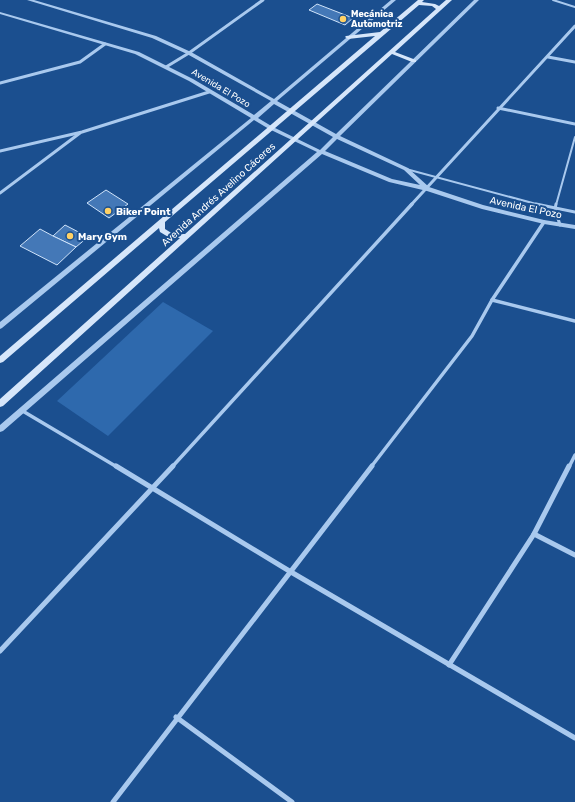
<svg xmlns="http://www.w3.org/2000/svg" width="575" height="802" font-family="Rubik,sans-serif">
<rect width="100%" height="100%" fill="#1b4f8f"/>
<!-- green -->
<polygon fill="#2e69ad" points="163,302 213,331 108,436 57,401"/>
<!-- building -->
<g fill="#4478b7" stroke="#cfe3fa">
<polygon points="317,4 353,18 345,25 309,10"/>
<polygon points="106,190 128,204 109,218 87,203"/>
<polygon points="65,225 88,237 76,247 53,236"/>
<polygon points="40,229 53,236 76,247 57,265 20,246"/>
</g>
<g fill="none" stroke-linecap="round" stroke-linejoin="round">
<!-- service-far1 -->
<g stroke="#a9c9ee" stroke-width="2">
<polyline points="553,0 575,7"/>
<polyline points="406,169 540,205"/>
<polyline points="556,205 575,137"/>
</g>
<!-- service -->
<g stroke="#a9c9ee" stroke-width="3">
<polyline points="536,204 575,212"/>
<polyline points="556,204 555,209 560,225"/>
</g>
<!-- minor-far2 -->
<g stroke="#a9c9ee" stroke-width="3">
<polyline points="548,57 575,62"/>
<polyline points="166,67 189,53 263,0"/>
<polyline points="0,83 80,62 105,44"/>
<polyline points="498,108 575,124"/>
<polyline points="0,151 82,132 209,92"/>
<polyline points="0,193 80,133"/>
<polyline points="411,205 575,26"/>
</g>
<!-- minor-far1 -->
<g stroke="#a9c9ee" stroke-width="3.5">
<polyline points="492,300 575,321"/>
<polyline points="21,410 117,467"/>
<polyline points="172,467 412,204"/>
<polyline points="371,467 472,336 492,300 544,222"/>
<polyline points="569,467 575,455"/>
</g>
<!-- minor -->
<g stroke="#a9c9ee" stroke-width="5">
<polyline points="116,466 291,572 575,738"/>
<polyline points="534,534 575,555"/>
<polyline points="0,651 173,466"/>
<polyline points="449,665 534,534 569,466"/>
<polyline points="176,717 292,802"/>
<polyline points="113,802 372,466"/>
</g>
<!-- tertiary -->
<path fill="#a9c9ee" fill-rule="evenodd" d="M27 0H34L156 36 191 52 274 99 391 0H396L277 101 336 134 474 0H479L340 136 408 168 429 187 483 205 544 220 575 225V229L544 224 482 209 427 191 389 182 322 154 3 431 0 432V425L317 152 269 129 254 120 2 328 0 329V322L251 118 189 81 135 54 0 14V12L139 52 193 79 254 115 271 101 187 54 152 38ZM274 104 333 137 320 150 273 127 258 118ZM337 139 404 170 420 185 392 179 325 151Z"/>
<!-- secondary -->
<path fill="#d6e6fa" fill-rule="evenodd" d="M418 0H424L422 2 435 4 439 6 446 0H452L395 52 416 60V62H412L392 54 3 406 0 407V399L180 238H170L160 232 159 228 3 362 0 363V356L375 36 348 39 345 37 346 36 380 32ZM419 5 432 6 436 9 185 234H173L165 229V222Z"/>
</g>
<!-- markers -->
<g fill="#ffd166" stroke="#1b4f8f" stroke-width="1.5">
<circle cx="343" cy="19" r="4"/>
<circle cx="108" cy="211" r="4"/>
<circle cx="70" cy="236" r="4"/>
</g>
<g text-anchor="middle" stroke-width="4" stroke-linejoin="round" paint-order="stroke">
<!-- far-poi labels -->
<g font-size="9" font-weight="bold" fill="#fff" stroke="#1b4f8f" text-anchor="start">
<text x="351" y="17">Mecánica<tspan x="351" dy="10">Automotriz</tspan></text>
</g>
<!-- far-street labels -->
<g font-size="9" fill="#fff" stroke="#1b4f8f">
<text transform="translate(221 88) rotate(31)" y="3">Avenida El Pozo</text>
</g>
<!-- street labels -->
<g font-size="10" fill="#fff" stroke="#1b4f8f">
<text transform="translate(218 194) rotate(-42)" y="4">Avenida Andrés Avelino Cáceres</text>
<text transform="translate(526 207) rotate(12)" y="4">Avenida El Pozo</text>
</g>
<!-- poi labels -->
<g font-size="10" font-weight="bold" fill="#fff" stroke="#1b4f8f" text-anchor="start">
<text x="116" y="215">Biker Point</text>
<text x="78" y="240">Mary Gym</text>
</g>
</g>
</svg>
